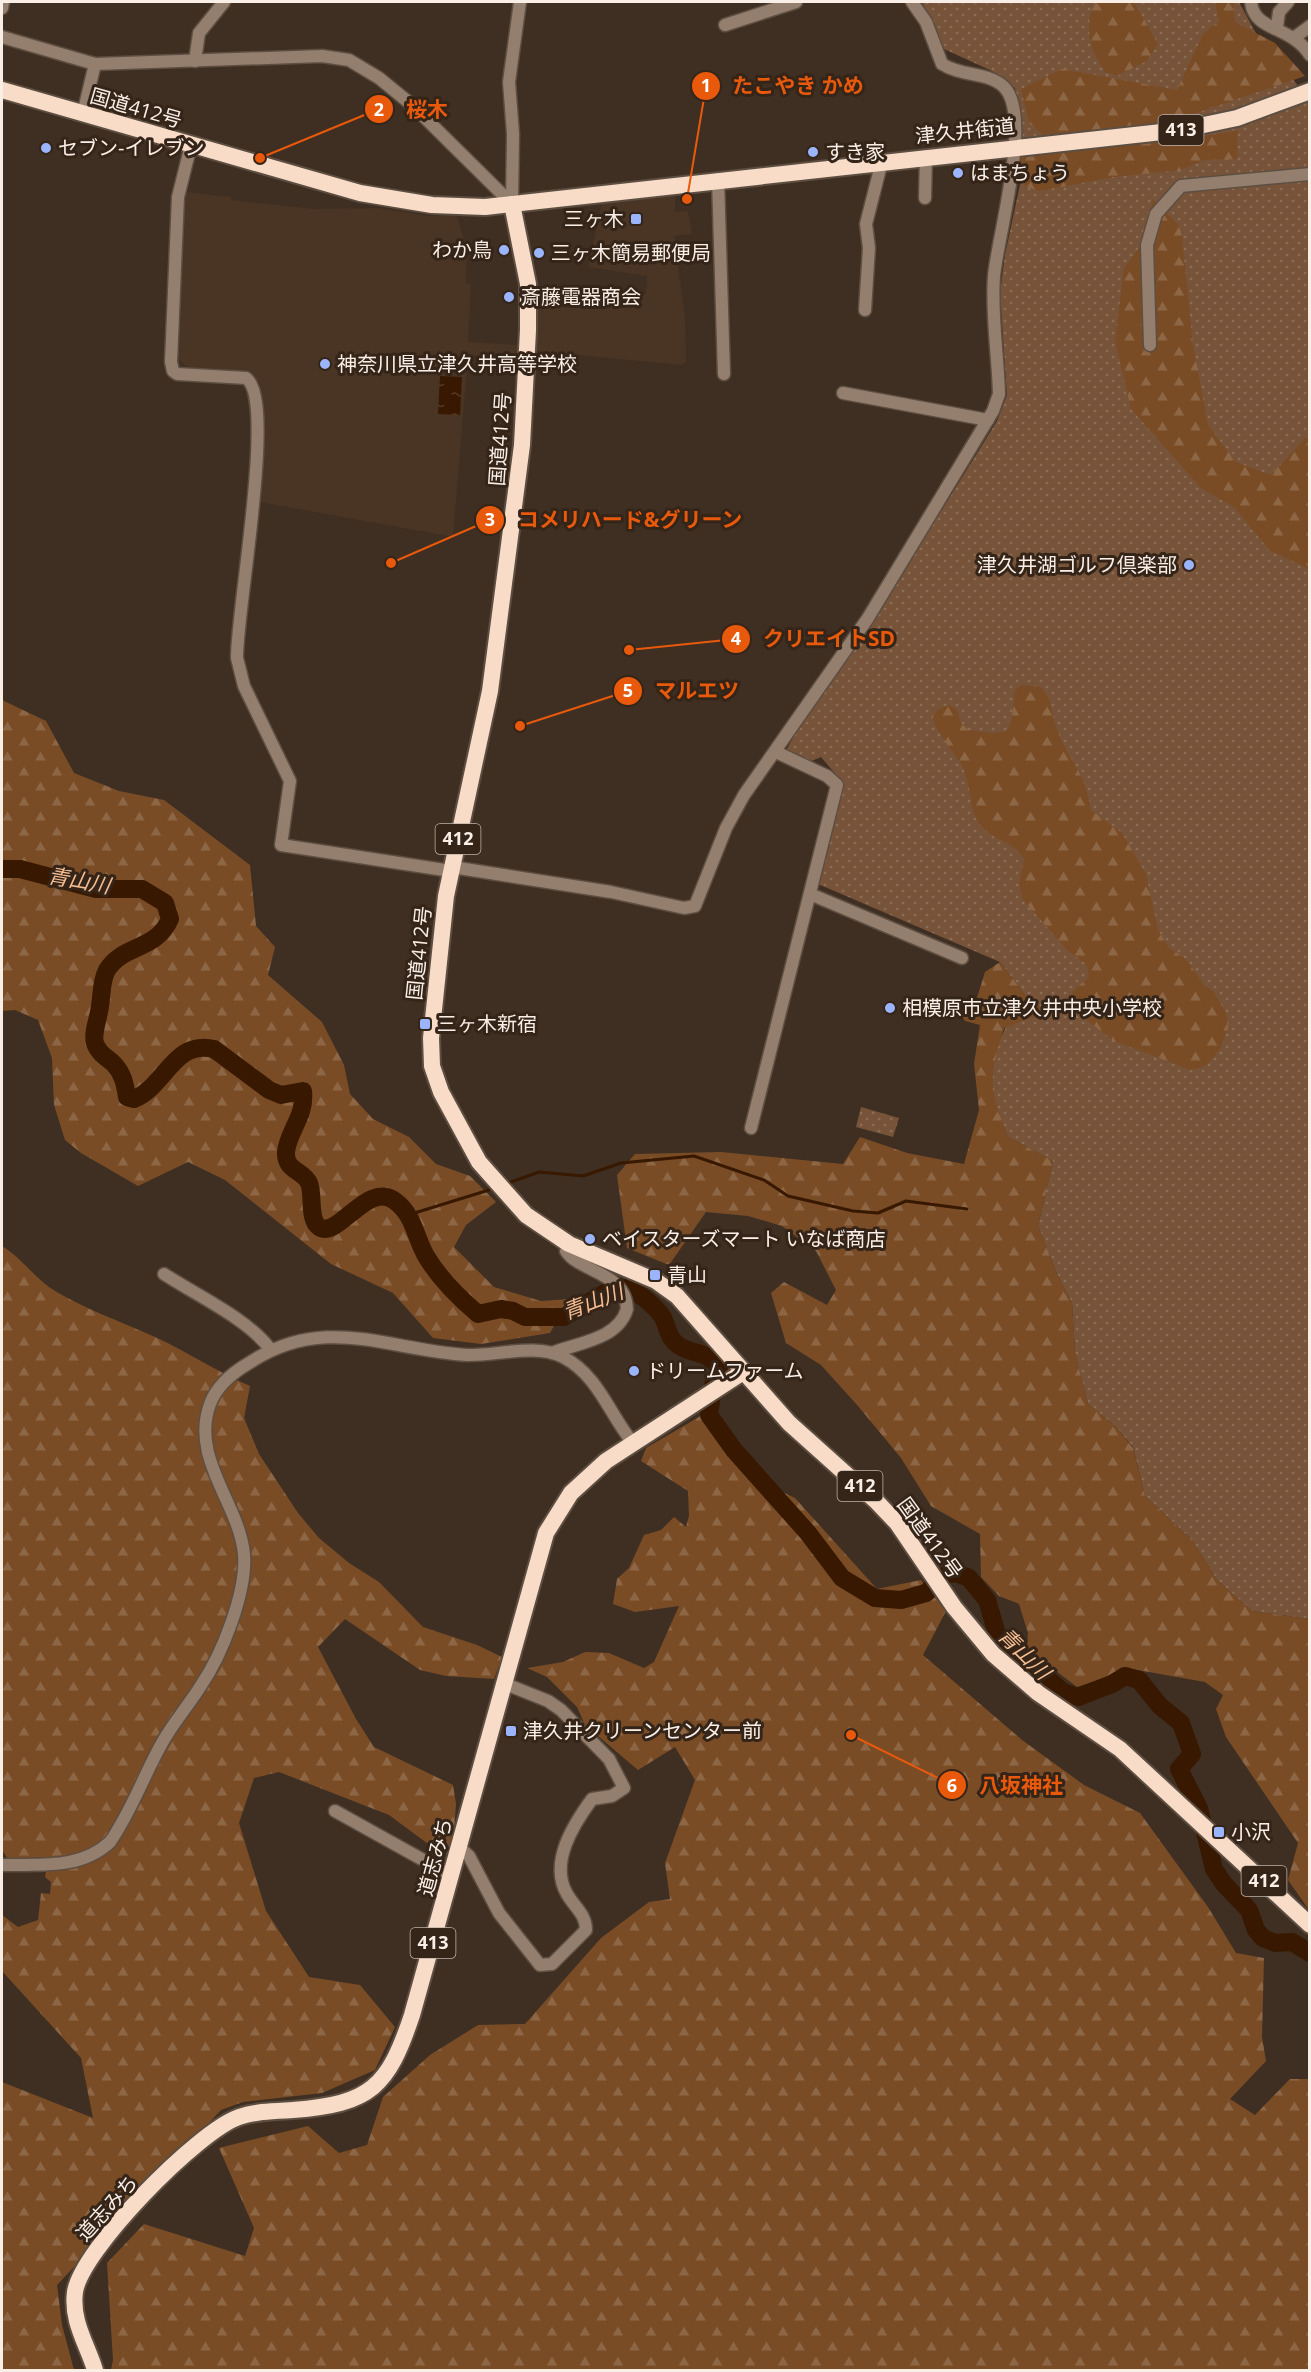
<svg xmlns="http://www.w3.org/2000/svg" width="1311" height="2372" font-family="'Open Sans','Noto Sans JP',sans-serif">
<defs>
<pattern id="grass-dots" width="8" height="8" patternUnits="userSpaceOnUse" patternTransform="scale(1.5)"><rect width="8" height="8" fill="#775439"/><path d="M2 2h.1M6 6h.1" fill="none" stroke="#8b6d56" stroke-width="1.8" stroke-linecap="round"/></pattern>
<pattern id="forest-firs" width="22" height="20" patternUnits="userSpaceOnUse" patternTransform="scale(1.5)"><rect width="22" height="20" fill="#794c26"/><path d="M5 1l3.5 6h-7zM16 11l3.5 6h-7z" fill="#8d6646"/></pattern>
<pattern id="water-ripples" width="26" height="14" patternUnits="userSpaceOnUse" patternTransform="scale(1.5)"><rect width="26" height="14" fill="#381900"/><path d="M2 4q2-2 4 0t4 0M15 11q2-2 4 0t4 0" fill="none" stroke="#563b25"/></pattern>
</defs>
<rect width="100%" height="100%" fill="#3f2f22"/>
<!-- built -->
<g fill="#4a3423">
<polygon points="185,192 231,197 231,200 315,209 377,208 430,216 457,216 467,250 466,283 471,284 468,342 518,345 517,358 468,355 453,537 260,502 262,483 260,383 247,371 187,367 179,360 182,193"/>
<polygon points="675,193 675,212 688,211 692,234 674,236 685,318 686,362 681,365 537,351 537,302 588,306 589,292 646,294 647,276 588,267 602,202"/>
</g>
<!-- grass -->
<g fill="url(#grass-dots)">
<path d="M922 2H1239L1259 39 1310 100 1309 1619 1252 1611 1217 1580 1192 1540 1145 1496 1133 1447 1115 1426 1088 1404 1075 1353 1072 1303 1057 1274 1038 1226 1053 1161 1008 1137C1003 1124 997 1111 993 1097 984 1061 1006 1024 1025 995L1000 962 818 884 844 784 821 757 809 762 786 751 801 722 873 619 945 505 997 421 1007 395 1000 293 1005 255 1024 166 1015 88 992 71 944 49Z"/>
<polygon points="861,1107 899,1118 893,1137 856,1127"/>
</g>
<!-- forest -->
<g fill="url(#forest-firs)">
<path d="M1100 2H1134L1158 44 1147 61 1117 76 1105 72C1090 48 1085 35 1092 7Z"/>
<polygon points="1215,2 1233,2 1235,22 1275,43 1305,76 1182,118 1143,126 1044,135 1029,123 1021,89 1062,69 1177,90 1203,34 1219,21"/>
<path d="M1238 131 1237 159 1205 160 1180 170 1114 177 1039 191 1025 186 1014 154C1089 146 1164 143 1238 131Z"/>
<polygon points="1153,200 1178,224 1182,237 1193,345 1208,425 1236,462 1271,475 1305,438 1309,439 1309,569 1269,550 1235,508 1201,488 1131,409 1115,341 1124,268 1141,245"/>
<path d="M1021 685 1041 687C1054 702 1050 711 1057 729 1068 760 1087 775 1091 810L1122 833 1146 874 1158 930 1169 948 1186 959 1204 985 1214 992 1226 1013 1228 1028 1220 1049 1207 1065 1191 1070 1114 1041 1076 1012 1070 1003 1073 991 1089 977 1086 964 1067 950 1023 900 1019 883 1024 859C1011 838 997 844 981 826 969 812 971 785 963 768 955 752 935 733 933 717L938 709 948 705 957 710 961 723 968 730 993 733 1007 731 1012 718 1015 691Z"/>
<polygon points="2,700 46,721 74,773 119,791 164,800 250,865 256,926 275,947 268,975 322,1022 344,1065 350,1094 373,1119 409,1137 436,1164 470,1176 496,1202 466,1225 454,1247 494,1287 541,1301 569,1299 550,1333 481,1344 433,1338 393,1293 331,1264 225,1180 188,1162 138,1186 81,1153 65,1140 54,1105 52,1058 38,1020 15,1010 2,1011"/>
<path d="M1000 962 1025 995 1047 1012 1004 1028C988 1079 989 1088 1008 1137L1053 1161 1038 1226 1057 1274 1072 1303 1075 1353 1088 1404 1115 1426 1133 1448 1145 1496 1192 1540 1217 1580 1252 1611 1309 1619V1910L1288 1880 1298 1843 1226 1737 1216 1709 1223 1695 1205 1682 1132 1669 1077 1687 1027 1649 1028 1633 1019 1604 999 1596 981 1577 980 1534 931 1506 901 1458 858 1406 821 1365 786 1343 771 1293 784 1282 827 1305 836 1290 816 1251 782 1226 748 1216 706 1212 669 1265 627 1248 617 1175 635 1154 721 1152 843 1164 860 1137 907 1153 964 1164 979 1110 974 1064 980 1025 965 1021 959 1012 976 1001 985 972Z"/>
<path d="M2 1246C22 1258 35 1279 55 1291 87 1310 122 1322 155 1337 188 1352 217 1372 250 1386L244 1418 259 1454 298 1513 319 1538 349 1563 379 1582 423 1627 477 1645 502 1657 494 1679 446 1676 420 1670 345 1619 318 1647 356 1719 374 1747 453 1785 456 1804 453 1844 439 1852 389 1815 279 1772 254 1778 239 1823 266 1911 309 1977 360 1985 395 2027 375 2070 322 2093 243 2102 221 2110 57 2285 62 2325 74 2370H2V2082L93 2118 81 2058 2 1971V1915L18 1927 38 1920 41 1893 50 1894 51 1882 45 1877 49 1857 8 1859 2 1850Z"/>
<polygon points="704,1414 751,1477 795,1498 877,1589 921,1580 946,1611 923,1655 1022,1740 1084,1785 1140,1813 1208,1907 1236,1953 1264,1958 1262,2037 1266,2061 1230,2099 1255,2115 1290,2079 1309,2079 1309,2370 111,2370 113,2360 107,2263 144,2224 245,2256 254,2228 219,2148 308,2126 339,2153 367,2145 383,2097 430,2055 478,2025 525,2024 601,1938 649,1902 670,1899 665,1863 695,1780 675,1747 638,1770 585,1725 577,1707 547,1677 527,1668 563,1662 585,1652 609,1653 644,1668 654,1662 679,1606 635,1612 613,1604 617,1579 629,1568 644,1535 661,1530 674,1517 686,1527 689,1516 688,1491 641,1461 646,1448"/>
</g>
<!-- water -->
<polygon fill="url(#water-ripples)" points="440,376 462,377 460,415 438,414"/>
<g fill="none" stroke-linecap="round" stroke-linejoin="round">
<!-- stream -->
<g stroke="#381900" stroke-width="3">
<polyline points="508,1183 539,1172 583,1176 621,1163 694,1156 764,1180 788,1196 853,1211 878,1213 906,1201 967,1209"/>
<polyline points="408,1215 489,1190"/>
</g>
<!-- river -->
<path stroke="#381900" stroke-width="18" d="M2 869H20L96 889H142L165 903 170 919C156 951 123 944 107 970 101 981 102 994 100 1006 99 1017 92 1033 95 1043 98 1053 106 1057 113 1063 123 1073 125 1084 127 1097L134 1099C165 1087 174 1039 214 1049L269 1090 281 1095 303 1091C306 1116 288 1131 286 1152 285 1171 303 1170 309 1183 314 1195 308 1219 319 1227 338 1240 367 1180 395 1201 414 1215 415 1237 426 1256 439 1278 458 1297 478 1314L501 1309 513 1311 525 1317H564L608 1291 630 1287C641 1296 654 1304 662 1316 668 1326 667 1337 678 1345 695 1357 707 1348 721 1371L714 1380 709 1415 734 1450 808 1533 842 1578 875 1598 901 1600 926 1593 947 1574 956 1573 969 1578 987 1600 997 1634 1063 1692 1078 1697 1112 1684 1125 1676 1139 1680 1160 1706 1181 1723 1192 1754 1179 1769 1199 1808 1214 1869 1224 1884 1249 1910 1256 1930 1263 1938 1275 1943 1292 1942 1310 1953"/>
<defs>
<g id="minor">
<path d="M1251 2C1254 32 1291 25 1310 55"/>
<polyline points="725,25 796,2"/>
<polyline points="1277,27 1279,12 1288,2"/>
<polyline points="1295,37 1310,26"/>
<polyline points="195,61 199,33 224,2"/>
<polyline points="83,114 95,64"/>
<path d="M191 145 178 197 171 362 173 371 177 374 246 378C277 399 236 613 237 658L244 686 290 781 281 845 451 871"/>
<polyline points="718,179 724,374"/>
<polyline points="925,198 926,156"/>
<polyline points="512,204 513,134 509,82 520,2"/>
<polyline points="865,310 869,248 866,224 882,161"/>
<polyline points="843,393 988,420"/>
<path d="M452 867 611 892 684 908 695 906 726 828 744 795 868 618 993 411 999 394C998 355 991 314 994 276 998 234 1032 119 1005 88 991 72 962 77 942 64L926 22 912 2"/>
<polyline points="810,894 962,958"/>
<polyline points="751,1128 837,785 827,776 776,752"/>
<path d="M164 1274C196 1295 248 1319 270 1349"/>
<path d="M552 1353C576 1343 618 1340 627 1309 626 1272 579 1272 566 1251L569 1244"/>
<polyline points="335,1811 452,1876"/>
<path d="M460 1848 469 1856 499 1913 540 1965 552 1964 586 1930C586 1914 575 1908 567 1894 549 1863 573 1825 592 1799L612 1796 624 1788 609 1759 561 1710 548 1701 503 1683"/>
<path d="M2 1865C40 1864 80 1870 110 1842 131 1812 144 1775 162 1743 173 1723 188 1706 200 1687 222 1655 247 1592 244 1554 239 1503 190 1458 210 1404 217 1385 232 1373 249 1363 325 1313 387 1350 467 1355 496 1356 536 1343 563 1357 599 1376 609 1414 633 1443"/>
</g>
<g id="tertiary">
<polyline points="2,8 3,2"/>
<polyline points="2,37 95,64 322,56 349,60 379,78 412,105 512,204"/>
<polyline points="1150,345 1147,245 1156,214 1181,186 1310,174"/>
</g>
<g id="trunk">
<polyline points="2,90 360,193 432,205 485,207 1180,130 1237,118 1310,91"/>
<polyline points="512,204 528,284 528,330 522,445 490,691 446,896 431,1038 432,1066 441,1092 479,1162 526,1215 569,1244 656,1281 677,1296 789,1423 876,1501 897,1523 954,1607 993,1654 1038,1693 1120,1749 1310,1925"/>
<path d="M95 2370C87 2344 71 2321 75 2292 81 2250 198 2131 239 2117 257 2111 275 2111 293 2110 371 2104 388 2087 412 2015L546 1533 571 1493 606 1461 743 1372"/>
</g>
</defs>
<!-- minor casing -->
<use href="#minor" stroke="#5d4e42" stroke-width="15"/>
<!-- tertiary casing -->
<use href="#tertiary" stroke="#5d4e42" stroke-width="15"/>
<!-- trunk casing -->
<use href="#trunk" stroke="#5d4e42" stroke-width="20"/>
<!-- minor -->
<use href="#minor" stroke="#947e6e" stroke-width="12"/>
<!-- tertiary -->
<use href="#tertiary" stroke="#947e6e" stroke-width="12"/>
<!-- trunk -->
<use href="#trunk" stroke="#f8dcc8" stroke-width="16"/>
</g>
<!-- markers -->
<g fill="#9bb5fd" stroke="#352519" stroke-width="2">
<circle cx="46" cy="148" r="6"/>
<circle cx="813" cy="152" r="6"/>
<circle cx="958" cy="173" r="6"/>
<rect x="630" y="213" width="12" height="12" rx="3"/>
<circle cx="504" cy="250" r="6"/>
<circle cx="539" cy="253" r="6"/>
<circle cx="509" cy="297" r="6"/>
<circle cx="325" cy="364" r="6"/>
<circle cx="1189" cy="565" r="6"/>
<circle cx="890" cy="1008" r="6"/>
<rect x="419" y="1018" width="12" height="12" rx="3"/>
<circle cx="590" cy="1239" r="6"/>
<rect x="649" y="1269" width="12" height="12" rx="3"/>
<circle cx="634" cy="1371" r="6"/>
<rect x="505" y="1725" width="12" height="12" rx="3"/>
<rect x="1213" y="1826" width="12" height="12" rx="3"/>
</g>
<g text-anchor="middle" stroke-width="6" stroke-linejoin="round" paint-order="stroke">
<!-- shield labels -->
<g fill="#352519" stroke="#bfb2a9" stroke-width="1.5">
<rect x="1158.5" y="115" width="45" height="30" rx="4.5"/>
<rect x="435.5" y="824" width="45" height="30" rx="4.5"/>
<rect x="837.5" y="1471" width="45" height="30" rx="4.5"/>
<rect x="1241.5" y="1866" width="45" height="30" rx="4.5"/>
<rect x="410.5" y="1928" width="45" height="30" rx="4.5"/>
</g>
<g font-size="18" font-weight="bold" fill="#faefe7">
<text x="1181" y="136">413</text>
<text x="458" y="845">412</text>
<text x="860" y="1492">412</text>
<text x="1264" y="1887">412</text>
<text x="433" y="1949">413</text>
</g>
<!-- street labels -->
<g font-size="20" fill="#faefe7" stroke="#352519">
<text transform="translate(136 108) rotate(16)" y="7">国道412号</text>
<text transform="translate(965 131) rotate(-6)" y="7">津久井街道</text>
<text transform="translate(500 439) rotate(-86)" y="7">国道412号</text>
<text transform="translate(419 953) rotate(-84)" y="7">国道412号</text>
<text transform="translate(930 1538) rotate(54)" y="7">国道412号</text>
<text transform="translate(435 1857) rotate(-75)" y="7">道志みち</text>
<text transform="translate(107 2208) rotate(-48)" y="7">道志みち</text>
</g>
<!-- poi labels -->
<g font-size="20" fill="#faefe7" stroke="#352519" text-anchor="start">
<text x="58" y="155">セブン-イレブン</text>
<text x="825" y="159">すき家</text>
<text x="970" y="180">はまちょう</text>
<text x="624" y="226" text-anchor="end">三ヶ木</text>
<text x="492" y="257" text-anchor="end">わか鳥</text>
<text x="551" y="260">三ヶ木簡易郵便局</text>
<text x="521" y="304">斎藤電器商会</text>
<text x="337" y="371">神奈川県立津久井高等学校</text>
<text x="1177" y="572" text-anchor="end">津久井湖ゴルフ倶楽部</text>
<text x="902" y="1015">相模原市立津久井中央小学校</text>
<text x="437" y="1031">三ヶ木新宿</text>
<text x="602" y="1246">ベイスターズマート いなば商店</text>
<text x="667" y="1282">青山</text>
<text x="646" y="1378">ドリームファーム</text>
<text x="523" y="1738">津久井クリーンセンター前</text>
<text x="1231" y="1839">小沢</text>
</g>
<!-- water labels -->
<g font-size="21" font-style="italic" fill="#f8be92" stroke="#352519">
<text transform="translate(79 881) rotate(10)" y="7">青山川</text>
<text transform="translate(593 1302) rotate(-21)" y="7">青山川</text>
<text transform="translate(1024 1654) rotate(45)" y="7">青山川</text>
</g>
</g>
<!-- callouts -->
<path fill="none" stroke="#e8590c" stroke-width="2" d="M687 199L706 86M260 158L379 109M391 563L490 520M629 650L736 639M520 726L628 691M851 1735L952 1785"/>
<g fill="#e8590c" stroke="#352519" stroke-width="2">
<circle cx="687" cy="199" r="6"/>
<circle cx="260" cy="158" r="6"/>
<circle cx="391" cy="563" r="6"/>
<circle cx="629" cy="650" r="6"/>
<circle cx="520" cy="726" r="6"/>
<circle cx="851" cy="1735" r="6"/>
<circle cx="706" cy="86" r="15"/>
<circle cx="379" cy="109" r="15"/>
<circle cx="490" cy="520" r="15"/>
<circle cx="736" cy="639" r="15"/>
<circle cx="628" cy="691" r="15"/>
<circle cx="952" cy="1785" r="15"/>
</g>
<g font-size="18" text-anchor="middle" font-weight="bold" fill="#fff">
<text x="706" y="92">1</text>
<text x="379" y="116">2</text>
<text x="490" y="526">3</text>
<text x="736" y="645">4</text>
<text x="628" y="697">5</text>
<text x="952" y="1792">6</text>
</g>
<g font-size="21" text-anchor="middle" font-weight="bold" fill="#e8590c" stroke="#352519" stroke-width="6" stroke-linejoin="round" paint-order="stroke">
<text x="798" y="93">たこやき かめ</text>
<text x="427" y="117">桜木</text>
<text x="630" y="527">コメリハード&amp;グリーン</text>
<text x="829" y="646">クリエイトSD</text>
<text x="697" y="698">マルエツ</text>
<text x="1021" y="1793">八坂神社</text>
</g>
<!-- border -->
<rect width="1311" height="2372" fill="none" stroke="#faefe7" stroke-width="6"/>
</svg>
